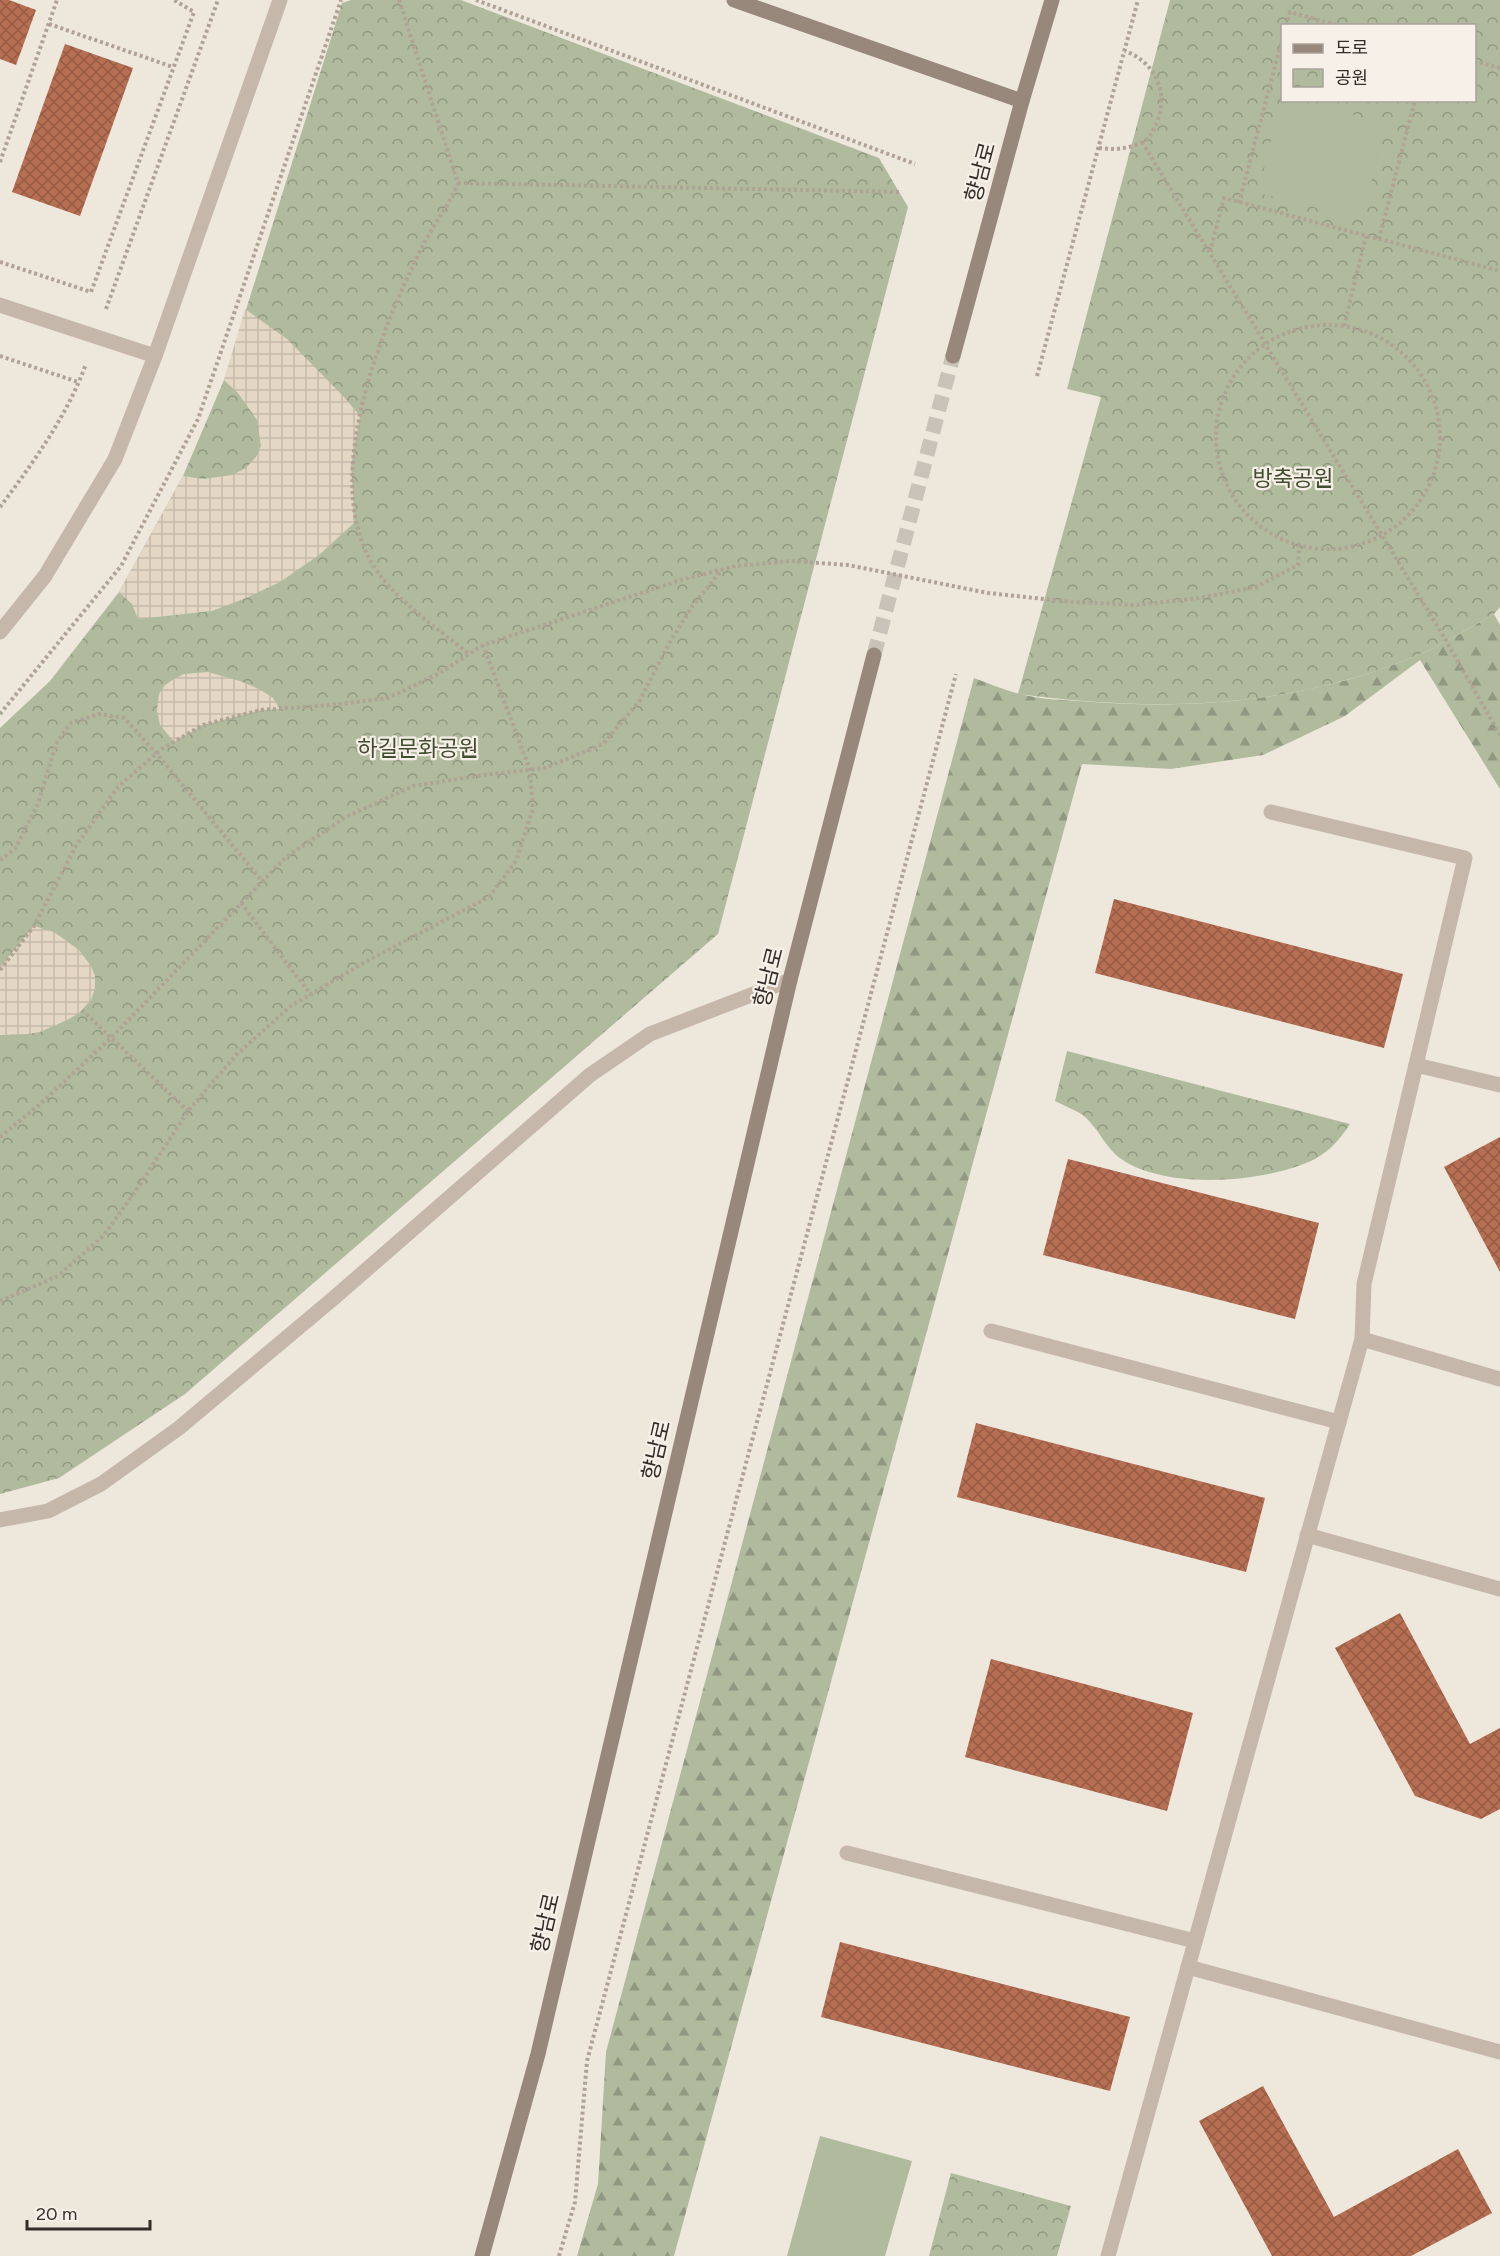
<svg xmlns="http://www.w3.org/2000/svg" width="1500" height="2256" font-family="Figtree,'Noto Sans KR',sans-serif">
<defs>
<pattern id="forest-firs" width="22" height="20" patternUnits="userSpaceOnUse" patternTransform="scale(1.5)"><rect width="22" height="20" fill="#b0bb9e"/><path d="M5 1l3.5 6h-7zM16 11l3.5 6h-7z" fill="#909881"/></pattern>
<pattern id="park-crowns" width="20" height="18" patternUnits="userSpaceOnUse" patternTransform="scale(1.5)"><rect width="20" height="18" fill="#b0bb9e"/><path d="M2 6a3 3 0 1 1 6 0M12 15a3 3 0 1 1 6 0" fill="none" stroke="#909881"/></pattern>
<pattern id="plaza-grid" width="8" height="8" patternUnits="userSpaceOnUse" patternTransform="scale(1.5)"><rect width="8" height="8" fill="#e4d8c5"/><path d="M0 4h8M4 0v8" fill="none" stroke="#c4baa9"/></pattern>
<pattern id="building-cross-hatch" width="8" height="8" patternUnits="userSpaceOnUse" patternTransform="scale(1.5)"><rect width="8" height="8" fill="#b66f52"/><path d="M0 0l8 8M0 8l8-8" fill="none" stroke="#955b44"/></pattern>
</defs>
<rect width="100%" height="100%" fill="#eee7dc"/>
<!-- forest -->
<path fill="url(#forest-firs)" d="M1494 614 1500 625V789L1420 660 1345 716 1263 755 1171 769 1082 764 674 2256H577L598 2184 606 2052 974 678C988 683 1002 689 1016 693 1040 700 1068 700 1093 702 1204 710 1315 699 1418 655 1444 644 1469 628 1494 614Z"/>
<!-- park -->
<g fill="url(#park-crowns)" fill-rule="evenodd">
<polygon points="351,0 461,0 879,158 908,207 718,934 185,1394 59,1478 0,1494 0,728 50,681 119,592 183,476 224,380 342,3"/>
<path d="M1170 0H1500V607L1494 614C1469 628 1444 644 1418 655 1288 710 1155 712 1018 694L1101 397 1067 389ZM1282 26H1474V100H1282Z"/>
<path d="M1067 1051 1350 1124C1340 1139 1331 1150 1315 1159 1267 1183 1160 1192 1116 1155 1104 1144 1097 1127 1084 1116 1076 1110 1064 1106 1055 1101Z"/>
<polygon points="951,2173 1071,2206 1057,2256 929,2256"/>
</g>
<!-- pitch -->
<g fill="#b0bb9e">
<polygon points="1282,97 1282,100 1297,101 1386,123 1362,219 1258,193"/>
<polygon points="820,2136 912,2161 885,2256 787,2256"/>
</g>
<!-- plaza -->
<g fill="url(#plaza-grid)">
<polygon points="245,309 287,339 343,396 360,416 351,466 355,522 319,555 280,582 246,598 212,611 138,619 132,604 119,592 183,476 203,479 232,475 246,468 256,457 261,446 257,420 238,393 224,380"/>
<polygon points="208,672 240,681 261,690 273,698 280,709 261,710 203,725 174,742 160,725 157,710 159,694 165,685 174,679 184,674"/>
<polygon points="34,926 54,932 79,950 91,966 95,976 95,988 91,1000 79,1013 67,1020 40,1032 27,1034 0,1035 0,967"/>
</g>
<!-- building -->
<g fill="url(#building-cross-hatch)">
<polygon points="0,0 9,0 36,10 16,65 0,59"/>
<polygon points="65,44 133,68 80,216 12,192"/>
<polygon points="1114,899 1403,974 1384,1048 1095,973"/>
<polygon points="1500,1137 1500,1272 1444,1167"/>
<polygon points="1068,1159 1319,1223 1295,1319 1043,1255"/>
<polygon points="976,1423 1265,1498 1246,1572 957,1497"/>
<polygon points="1400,1613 1470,1744 1500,1728 1500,1809 1481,1819 1415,1796 1335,1648"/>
<polygon points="991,1659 1193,1713 1167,1811 965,1757"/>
<polygon points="840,1942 1130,2017 1110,2091 821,2017"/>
<polygon points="1263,2086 1334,2217 1458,2149 1492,2213 1411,2256 1272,2256 1199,2121"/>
</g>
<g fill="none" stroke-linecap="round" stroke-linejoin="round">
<!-- secondary-tunnel -->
<polyline stroke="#c9c2b8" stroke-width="15" stroke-dasharray="15 8" stroke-linecap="butt" points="874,655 953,356"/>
<!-- path -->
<g stroke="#b0a294" stroke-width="4" stroke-dasharray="3 3" stroke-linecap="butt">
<path d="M399 0 458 183C449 206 433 225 422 247 382 328 324 469 368 556 387 595 436 627 469 654"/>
<polyline points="476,0 915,164"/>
<polyline points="49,24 173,67"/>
<polyline points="1286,26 1290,12 1340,26"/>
<polyline points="1474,61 1500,68"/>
<polyline points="1142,142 1444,637 1500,735"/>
<path d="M1099 148C1115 150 1130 149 1144 141 1151 137 1154 129 1157 122 1169 92 1155 62 1125 51"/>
<polyline points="0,162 57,0"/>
<polyline points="458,183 901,192"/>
<polyline points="1239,203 1282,40"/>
<polyline points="1379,239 1415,100"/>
<polyline points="1210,252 1224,198 1500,271"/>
<polyline points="0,262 91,292 194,12 174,0"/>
<polyline points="106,309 218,0"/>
<circle cx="1328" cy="437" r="112"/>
<polyline points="1344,326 1366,236"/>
<polyline points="0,356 78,382"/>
<polyline points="1037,376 1138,0"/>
<path d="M0 507C33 463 67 416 86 364"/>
<polyline points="0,714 121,566 198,419 341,0"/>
<polyline points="0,860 15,849 38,804 56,744 71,723 99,714 124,718 156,753 262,881"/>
<polyline points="241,903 311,995"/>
<polyline points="0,970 34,926 76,846 117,788 160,750 203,725 261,710 332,705 388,698 438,674 483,645 684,579 736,566 791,561 848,565 988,593 1072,602 1137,605 1199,598 1256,587 1298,565 1299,547"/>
<polyline points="82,1010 188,1111"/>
<polyline points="0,1137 39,1105 111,1038 286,857 346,817 413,786 484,775 545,768 603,744 639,702 670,642 693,605 721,571"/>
<polyline points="0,1301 58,1276 104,1235 139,1186 188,1111 237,1054 291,1006 365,962 489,897 516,861 533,809 530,770 483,645"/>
<polyline points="559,2256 575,2202 587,2061 956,674"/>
</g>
<!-- street -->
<g stroke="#c5b7aa" stroke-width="15">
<polyline points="0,305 155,356"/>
<polyline points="0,632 45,576 115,459 155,356 280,0"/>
<polyline points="1416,1065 1500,1085"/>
<polyline points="991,1331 1339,1422"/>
<polyline points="1362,1339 1500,1379"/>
<polyline points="0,1520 48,1511 101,1484 179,1428 335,1297 590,1075 650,1034 790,980"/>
<polyline points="1307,1535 1500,1589"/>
<polyline points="847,1853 1195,1941"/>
<polyline points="1188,1967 1500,2052"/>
<polyline points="1108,2256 1362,1339 1364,1284 1465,858 1271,812"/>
</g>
<!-- secondary -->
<g stroke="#98877b" stroke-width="15">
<polyline points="734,0 1022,101"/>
<polyline points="953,356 1022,101 1052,0"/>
<polyline points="482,2256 538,2054 790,980 874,655"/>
</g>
</g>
<g text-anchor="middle" stroke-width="4.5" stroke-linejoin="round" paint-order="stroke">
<!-- street labels -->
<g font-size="22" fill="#332c28" stroke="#f7f0e8">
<text transform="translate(980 172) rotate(-75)" y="8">향남로</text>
<text transform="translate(768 977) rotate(-76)" y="8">향남로</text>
<text transform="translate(656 1450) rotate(-77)" y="8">향남로</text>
<text transform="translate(545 1923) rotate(-77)" y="8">향남로</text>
</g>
<!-- park labels -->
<g font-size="22" fill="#414e2f" stroke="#f7f0e8">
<text x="1293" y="486">방축공원</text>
<text x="418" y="756">하길문화공원</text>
</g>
</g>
<!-- legend -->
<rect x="1281" y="24" width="195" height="78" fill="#f7f0e8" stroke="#a9a29b" stroke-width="1.5"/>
<rect x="1293" y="44" width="30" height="9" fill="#98877b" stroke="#a9a29b" stroke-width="1.5"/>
<text x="1335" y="54" font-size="18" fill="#332c28">도로</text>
<rect x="1293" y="69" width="30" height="18" fill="url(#park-crowns)" stroke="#a9a29b" stroke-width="1.5"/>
<text x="1335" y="84" font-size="18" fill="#332c28">공원</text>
<!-- scale -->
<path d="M27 2220v9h123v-9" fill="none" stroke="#332c28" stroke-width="3"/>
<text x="36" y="2220" font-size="18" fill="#332c28" stroke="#f7f0e8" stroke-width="4.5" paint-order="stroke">20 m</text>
</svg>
